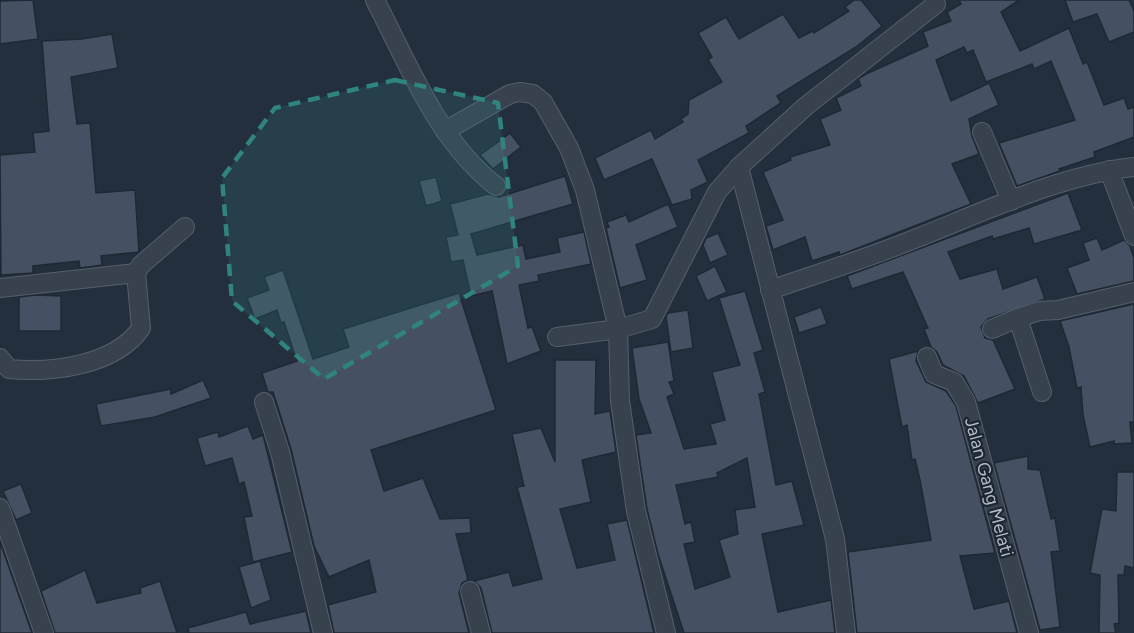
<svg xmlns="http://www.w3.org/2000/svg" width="1134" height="633" font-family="Figtree,sans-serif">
<rect width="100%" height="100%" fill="#242f3e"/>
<!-- building -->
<g fill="#455162" stroke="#1f2835" stroke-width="1.5" fill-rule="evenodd">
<polygon points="33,0 38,39 0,44 0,1"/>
<polygon points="854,0 861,0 882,26 856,47 777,96 781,103 746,126 749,133 698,160 708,182 691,190 692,199 672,205 652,159 604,180 595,158 651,130 655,139 683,122 681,119 688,114 689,100 722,82 708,60 712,57 698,33 726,17 739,39 783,14 799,38 813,31 814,33 849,11 845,7"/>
<polygon points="959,0 1019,0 1001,12 1020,51 1069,28 1083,64 1087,62 1104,105 1124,98 1128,109 1134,107 1134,137 1094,152 1095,157 1059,169 1060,171 1017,186 999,143 1075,120 1051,61 1034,69 1032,64 986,82 973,50 967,53 964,47 936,60 951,101 989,83 999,105 969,119 972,136 979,154 952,164 971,204 840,255 839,252 812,261 805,237 773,250 766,226 783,220 763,172 791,160 790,157 830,145 820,119 841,110 836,98 861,86 858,79 866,74 928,46 923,32 951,21 947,12 961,4"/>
<polygon points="1065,0 1129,0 1134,11 1134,32 1109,42 1097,14 1073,22"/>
<polygon points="112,34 118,68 71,77 77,124 90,123 96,193 135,190 139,252 101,256 102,265 80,268 79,261 33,266 33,273 1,275 0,155 35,152 33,133 49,131 42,41 82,39"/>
<polygon points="510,133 521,147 493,169 480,155"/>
<polygon points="565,176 573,204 471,234 477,255 523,245 526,259 560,252 557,238 584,232 591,264 538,275 539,281 519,285 528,328 532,327 541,351 507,364 492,291 471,296 463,260 451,262 446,237 458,235 450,204 488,194 499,197"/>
<polygon points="436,177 442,201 426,206 419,181"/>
<polygon points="1068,193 1082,230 1034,244 1029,228 993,239 992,236 948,252 960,279 997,269 1003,289 1037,277 1045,299 988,319 981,327 985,338 993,340 1015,389 978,403 964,376 943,365 937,352 931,347 924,329 928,328 903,272 852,289 847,276"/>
<polygon points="668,204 678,227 636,245 647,280 620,288 606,228 609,227 607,222 626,215 629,222"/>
<polygon points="718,233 728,255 710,263 703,245 706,238"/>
<polygon points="1097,238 1102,250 1124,240 1130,246 1134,258 1134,281 1077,294 1067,268 1089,260 1083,243"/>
<polygon points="715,266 727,292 707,301 696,276"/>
<polygon points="283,270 313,359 349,347 343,329 459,293 496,410 371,450 384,491 423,478 440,519 470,518 471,533 456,534 468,580 462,583 459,593 469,633 334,633 328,605 376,592 369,560 329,577 314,546 291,449 273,392 268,392 262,373 297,361 284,322 281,323 277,310 255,319 247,298 269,290 264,277"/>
<path d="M745 291 763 350 754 353 765 392 759 394 776 485 792 481 804 525 762 534 778 612 831 600 835 633H684L658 554 647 509 636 435 651 433 639 399 632 348 668 342 674 381 669 382 674 394 667 397 684 449 716 444 710 424 725 420 712 372 740 365 719 298ZM747 458 755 507 735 510 738 534 719 540 730 577 695 589 684 544 695 542 691 522 685 524 676 485 718 477 717 473Z"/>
<polygon points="36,295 61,296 61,331 19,331 19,297"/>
<polygon points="1134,304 1134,422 1130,422 1132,443 1114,444 1114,441 1090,447 1083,415 1081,387 1077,388 1069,347 1060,321"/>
<polygon points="821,307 827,324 799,333 794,317"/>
<polygon points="688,310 693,348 671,352 666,316 668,313"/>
<polygon points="918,351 916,361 926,382 946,391 956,406 995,553 960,556 974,609 1009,601 1017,633 857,633 848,552 931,540 920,480 915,459 912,460 907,425 902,427 889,359"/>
<polygon points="555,360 596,360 595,414 610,411 616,452 582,460 591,502 560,509 577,568 615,560 607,524 627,520 654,633 492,633 481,588 474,581 509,572 513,586 542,579 517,487 524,486 512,434 541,428 555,462"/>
<polygon points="203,380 211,398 155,417 101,426 96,404 171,389 171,394"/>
<polygon points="248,426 253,439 263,435 292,552 253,562 244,517 252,516 244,482 239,484 232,458 205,466 197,438 218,432 219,437"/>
<polygon points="1028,456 1028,469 1040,470 1051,519 1055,518 1057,531 1060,551 1051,552 1060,627 1040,630 994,463"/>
<polygon points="1117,472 1134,472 1134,568 1125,566 1124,575 1118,575 1119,623 1114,624 1116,633 1099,633 1100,575 1090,573 1102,509 1116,511"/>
<polygon points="21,484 32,513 16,520 3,491"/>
<polygon points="0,542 32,633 0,633"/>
<polygon points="260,561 271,600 251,608 239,567"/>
<polygon points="85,570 97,603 141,593 140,588 160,581 177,633 55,633 41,591"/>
<polygon points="306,611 311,633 189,633 188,628 246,612 250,624"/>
</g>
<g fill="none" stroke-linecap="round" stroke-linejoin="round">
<defs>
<g id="minor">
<path d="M375 0C409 65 437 140 496 186"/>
<polyline points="445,131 510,94 520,92 533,94 543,102 569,148 585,190 618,329 620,401 636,511 666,633"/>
<polyline points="982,132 1011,201"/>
<polyline points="739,167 835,539 846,633"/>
<polyline points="1109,170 1134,236"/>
<polyline points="0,288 136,273"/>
<path d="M770 290C819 273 869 258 917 238 985 211 1061 175 1134 167"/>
<polyline points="992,329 1018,318"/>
<polyline points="557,337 618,329 652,319 717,192 739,167 806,106 936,4 934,0"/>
<polyline points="927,357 934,374 954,382 966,402 1029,633"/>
<path d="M0 358 9 369C51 373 115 366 141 328L136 273 141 265 185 227"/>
<polyline points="1042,392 1018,318 1039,311 1058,310 1134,292"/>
<polyline points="264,402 280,452 323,633"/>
<polyline points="0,508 44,633"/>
<polyline points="470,591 481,633"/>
</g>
</defs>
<!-- minor casing -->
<use href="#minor" stroke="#565f6c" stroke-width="20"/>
<!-- minor -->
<use href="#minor" stroke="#38414e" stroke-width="18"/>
</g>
<!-- marked area -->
<path fill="#308480" fill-opacity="0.2" stroke="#308480" stroke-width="4.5" stroke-dasharray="12 8" stroke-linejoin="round" d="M395 80 498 103 518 266 324 379 232 301 222 178 275 108Z"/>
<g text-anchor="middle" stroke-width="4.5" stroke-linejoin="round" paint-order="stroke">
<!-- street labels -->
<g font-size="18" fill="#b4bcc9" stroke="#1d2633">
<text transform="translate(989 487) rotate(75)" y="6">Jalan Gang Melati</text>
</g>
</g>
</svg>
